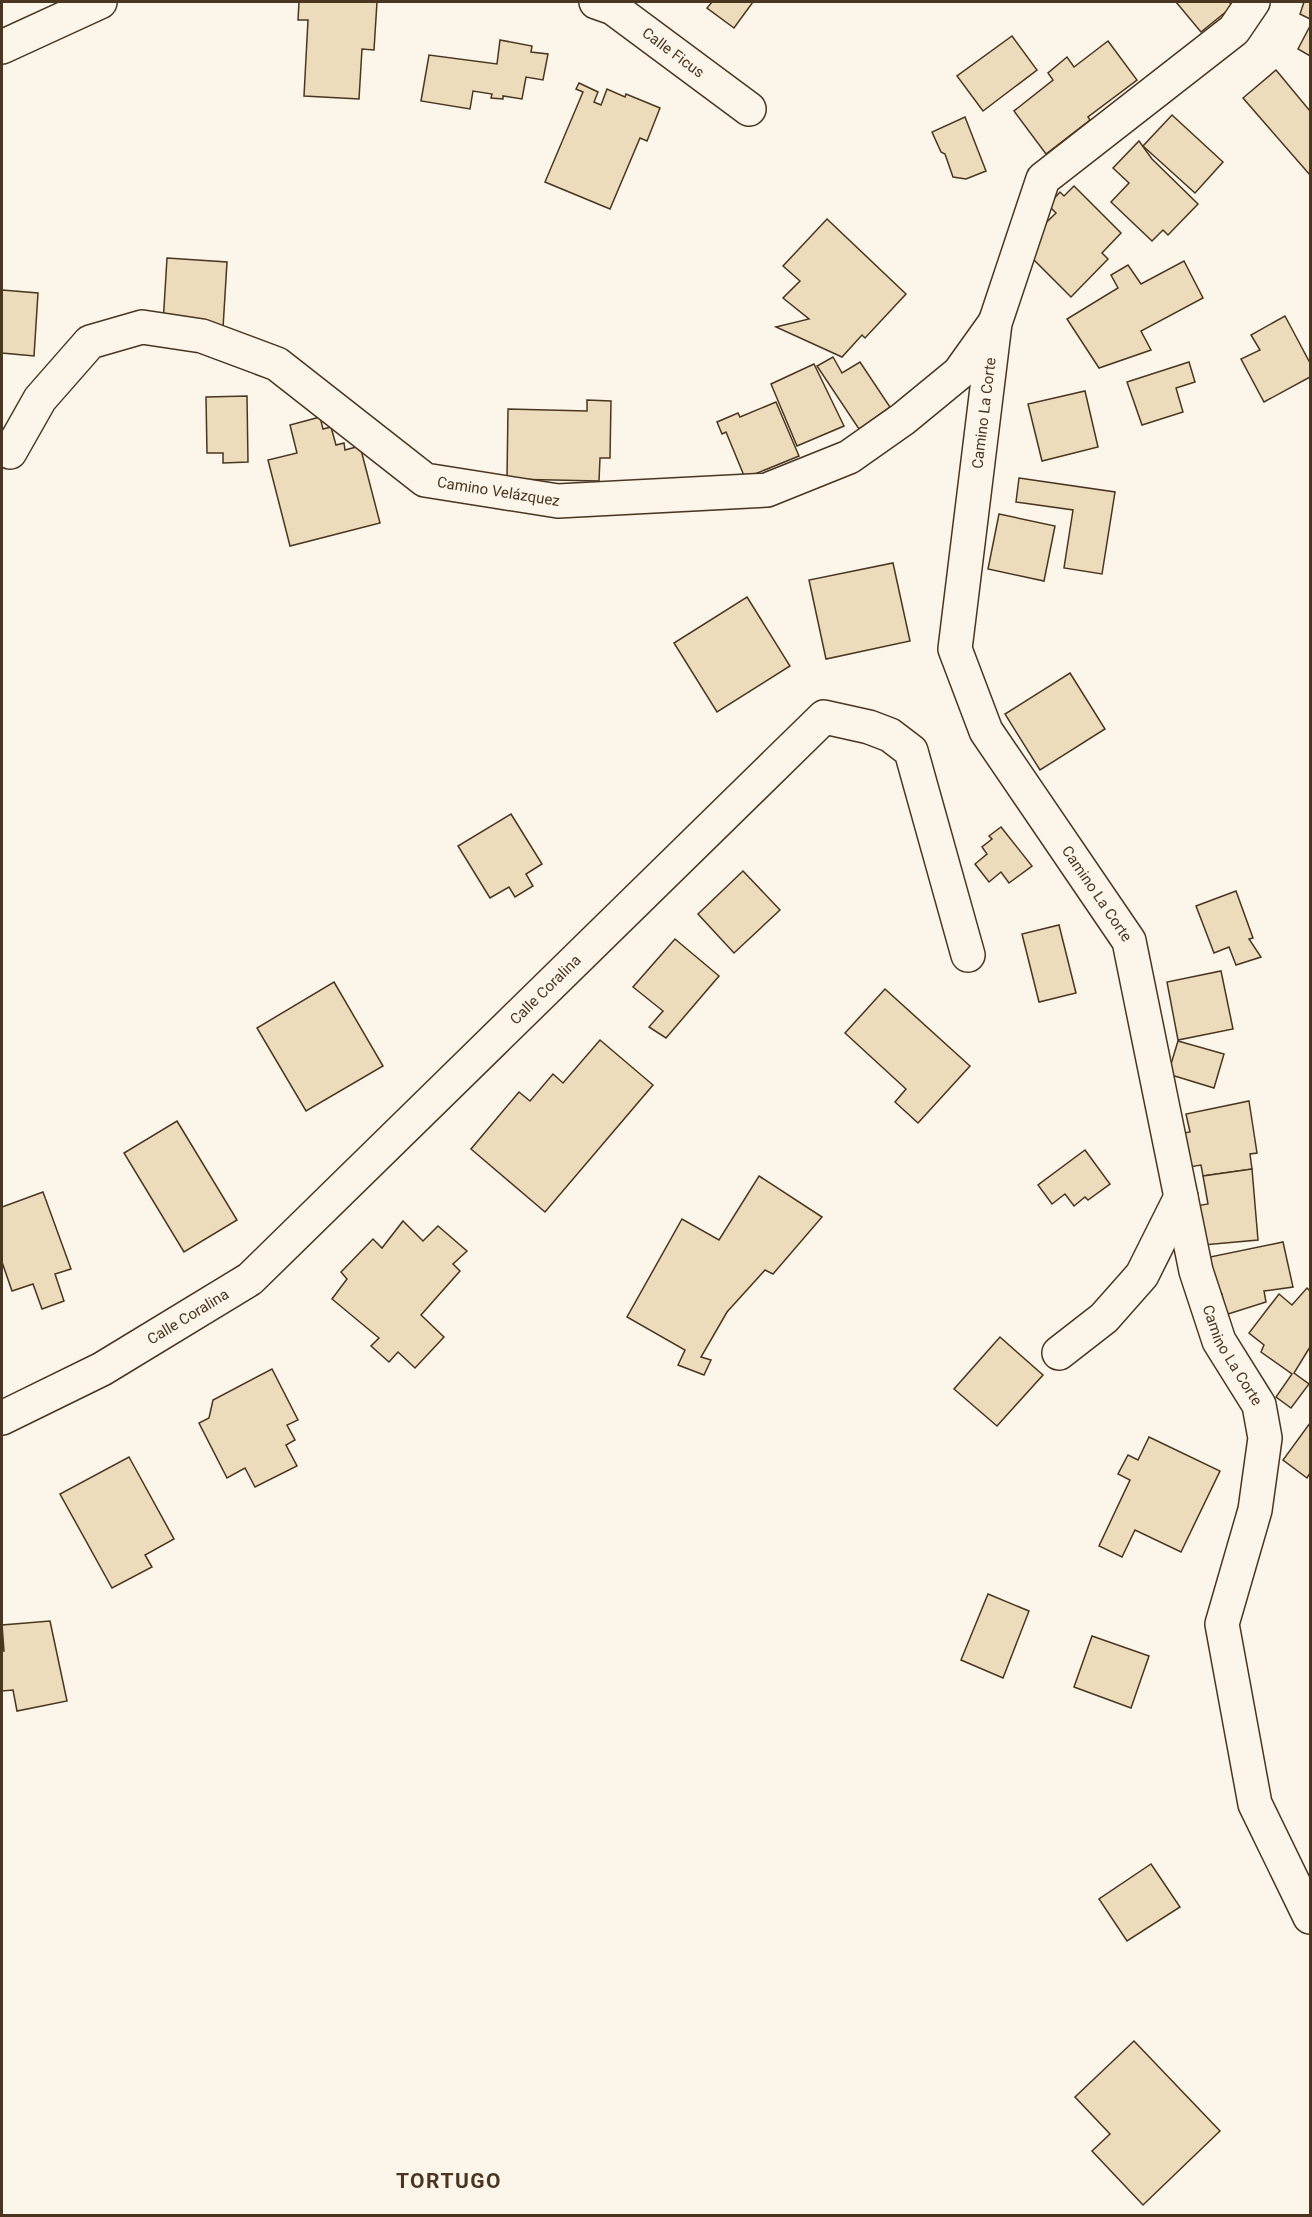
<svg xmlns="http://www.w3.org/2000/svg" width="1312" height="2217" font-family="Roboto,sans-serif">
<rect width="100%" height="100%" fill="#fbf6e9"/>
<!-- building -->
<g fill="#ecdcbc" stroke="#4a3520" stroke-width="1.5">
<polygon points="299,2 377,2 374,50 362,49 359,99 304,96 308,20 298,20"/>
<polygon points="712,2 753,2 734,28 707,8"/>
<polygon points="1176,2 1229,2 1233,6 1201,32"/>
<polygon points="1304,2 1310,2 1310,19 1300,14"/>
<polygon points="1310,26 1310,56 1298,49"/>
<polygon points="1012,36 1037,70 983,111 957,76"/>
<polygon points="500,40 532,46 531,52 548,54 543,80 526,77 522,99 503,96 503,99 491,98 492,94 473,91 470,109 421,101 429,55 497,64"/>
<polygon points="1108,41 1137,80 1088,117 1090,120 1046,154 1014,111 1053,80 1048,73 1067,57 1074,67"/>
<polygon points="1276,70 1310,111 1310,175 1243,98"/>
<polygon points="579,83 598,92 594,102 601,105 607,89 625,97 626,94 660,108 647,141 640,138 610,209 545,182 583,92 576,89"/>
<polygon points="1172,115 1223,162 1195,193 1143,146"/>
<polygon points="965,117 986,171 966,179 953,177 945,154 941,152 932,132"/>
<polygon points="1139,141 1152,159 1198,204 1168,235 1163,230 1152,241 1111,202 1129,183 1113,168"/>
<polygon points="1074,186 1121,233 1102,253 1108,259 1071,297 1021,247 1056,213 1048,205 1060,192 1064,196"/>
<polygon points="827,219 906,294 865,338 862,335 842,357 776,327 809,319 783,298 800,281 783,266"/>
<polygon points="167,258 227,262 223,328 163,324"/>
<polygon points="1184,261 1203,298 1141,331 1151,350 1099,368 1067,319 1118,288 1111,275 1128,265 1141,284"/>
<polygon points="2,290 38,293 34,356 2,353"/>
<polygon points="1285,316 1310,363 1310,377 1264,402 1241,359 1260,350 1251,335"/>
<polygon points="833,357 842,373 860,362 890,407 859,429 817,366"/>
<polygon points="1189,362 1195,382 1176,388 1183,412 1142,425 1127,382"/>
<polygon points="814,364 844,426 797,446 771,384"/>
<polygon points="1085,391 1098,447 1042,461 1028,404"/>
<polygon points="247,396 248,462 223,463 223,453 207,453 206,397"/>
<polygon points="587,400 611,401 610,458 600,458 599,481 507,479 508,409 587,411"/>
<polygon points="776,402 799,456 745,478 726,432 722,434 717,422 738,413 740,417"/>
<polygon points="320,417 323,429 331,427 336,445 344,443 345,450 360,446 380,523 290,546 268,460 297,453 290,425"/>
<polygon points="1019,478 1115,492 1102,574 1064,568 1073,510 1016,502"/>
<polygon points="999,514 1055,526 1044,581 988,569"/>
<polygon points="893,563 910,641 826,659 809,580"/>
<polygon points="747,597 790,666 717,712 674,643"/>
<polygon points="1070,673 1105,729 1040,770 1005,714"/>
<polygon points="511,814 542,864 526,874 533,886 515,897 509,887 490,898 458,846"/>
<polygon points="1001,827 1032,866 1009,883 1001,872 989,882 975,864 987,854 982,847 992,839 989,836"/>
<polygon points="743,871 780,910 734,953 698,914"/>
<polygon points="1236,891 1253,938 1249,939 1261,957 1236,965 1229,947 1214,953 1196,906"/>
<polygon points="1059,925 1076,993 1039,1002 1022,934"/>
<polygon points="675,939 719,976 666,1038 649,1027 663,1011 633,987"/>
<polygon points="1221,971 1233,1029 1178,1040 1167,982"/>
<polygon points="334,982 383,1066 306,1111 257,1028"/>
<polygon points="885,989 970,1066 918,1123 895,1102 906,1089 845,1033"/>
<polygon points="600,1040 653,1085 545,1212 471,1149 519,1092 530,1101 553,1074 563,1083"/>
<polygon points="1178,1041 1224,1054 1214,1088 1168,1074"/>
<polygon points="1249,1101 1257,1153 1250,1154 1252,1169 1203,1176 1201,1165 1183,1168 1177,1134 1190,1132 1186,1114"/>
<polygon points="177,1121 237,1220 184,1252 124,1153"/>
<polygon points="1085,1150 1110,1184 1088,1200 1085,1197 1074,1206 1065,1194 1052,1204 1038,1185"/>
<polygon points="1252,1169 1258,1240 1203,1245 1196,1206 1208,1204 1203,1176"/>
<polygon points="759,1176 822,1217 773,1274 765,1270 727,1312 701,1357 711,1360 704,1375 678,1365 685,1350 627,1317 682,1219 719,1240"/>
<polygon points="43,1192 71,1269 55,1274 64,1301 42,1309 33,1284 12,1291 2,1262 2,1207"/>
<polygon points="403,1221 423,1241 438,1226 467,1251 453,1264 460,1271 421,1315 444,1337 415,1368 398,1352 389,1362 371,1346 379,1338 332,1299 347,1279 341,1272 373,1239 382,1248"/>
<polygon points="1283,1242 1293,1287 1264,1291 1266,1302 1225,1315 1222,1294 1216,1294 1210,1257"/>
<polygon points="1307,1288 1310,1291 1310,1347 1294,1373 1309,1384 1291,1408 1276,1397 1292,1374 1261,1352 1264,1345 1249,1333 1279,1294 1292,1305"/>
<polygon points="1000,1337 1043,1375 997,1426 954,1389"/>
<polygon points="272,1369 298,1420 287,1425 295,1440 286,1445 297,1466 255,1487 245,1468 227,1478 199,1423 209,1418 213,1400"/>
<polygon points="1310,1423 1310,1473 1307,1478 1283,1460"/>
<polygon points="1149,1437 1220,1471 1181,1552 1135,1530 1122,1557 1099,1546 1130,1480 1118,1474 1128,1455 1138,1460"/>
<polygon points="129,1457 174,1539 145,1555 152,1567 112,1588 60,1494"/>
<polygon points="988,1594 1029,1611 1003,1678 961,1660"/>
<polygon points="50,1621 67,1701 17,1711 13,1690 2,1691 2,1651 4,1651 2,1625"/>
<polygon points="1092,1636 1149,1656 1131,1708 1074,1687"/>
<polygon points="1151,1864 1180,1907 1127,1941 1099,1899"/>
<polygon points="1134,2041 1220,2131 1143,2205 1092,2151 1110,2134 1075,2097"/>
</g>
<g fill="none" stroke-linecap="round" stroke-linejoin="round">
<defs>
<g id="street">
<path id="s1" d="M596 2 613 8 749 109"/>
<path id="s2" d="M1253 2 1234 30 1043 179 995 323 955 649 986 731 1129 941 1196 1271 1219 1341 1259 1405 1265 1438 1255 1510 1222 1624 1255 1804 1310 1917"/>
<polyline points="2,47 100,2"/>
<path id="s3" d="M10 452 40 399 90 342 142 327 202 336 277 364 425 480 558 501 767 490 849 457 903 419 959 373 994 324"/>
<polyline points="1059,1353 1104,1318 1142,1275 1181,1197"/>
<path id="s4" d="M2 1418 102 1369 250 1279 824 717 869 727 890 735 911 751 968 955"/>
</g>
</defs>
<!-- street casing -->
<use href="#street" stroke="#4a3520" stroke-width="36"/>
<!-- street -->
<use href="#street" stroke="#fbf6e9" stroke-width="33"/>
</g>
<g text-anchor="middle" stroke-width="4.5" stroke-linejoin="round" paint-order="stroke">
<!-- street labels -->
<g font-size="15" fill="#4a3520" stroke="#fbf6e9">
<text dy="5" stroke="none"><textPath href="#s1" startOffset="93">Calle Ficus</textPath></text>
<text transform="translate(984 413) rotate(-83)" y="5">Camino La Corte</text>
<text dy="5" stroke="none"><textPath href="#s3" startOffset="594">Camino Velázquez</textPath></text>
<text dy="5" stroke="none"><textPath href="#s2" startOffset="1041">Camino La Corte</textPath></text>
<text dy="5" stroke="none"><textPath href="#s4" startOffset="698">Calle Coralina</textPath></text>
<text dy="5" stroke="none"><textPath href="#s4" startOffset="212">Calle Coralina</textPath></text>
<text dy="5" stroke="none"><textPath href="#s2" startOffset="1527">Camino La Corte</textPath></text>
</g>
<!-- district labels -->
<g font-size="21" font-weight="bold" letter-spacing="1.5" fill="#4a3520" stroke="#fbf6e9">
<text x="449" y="2188">TORTUGO</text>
</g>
</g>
<!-- border -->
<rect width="1312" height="2217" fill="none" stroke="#4a3520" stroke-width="6"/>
</svg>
